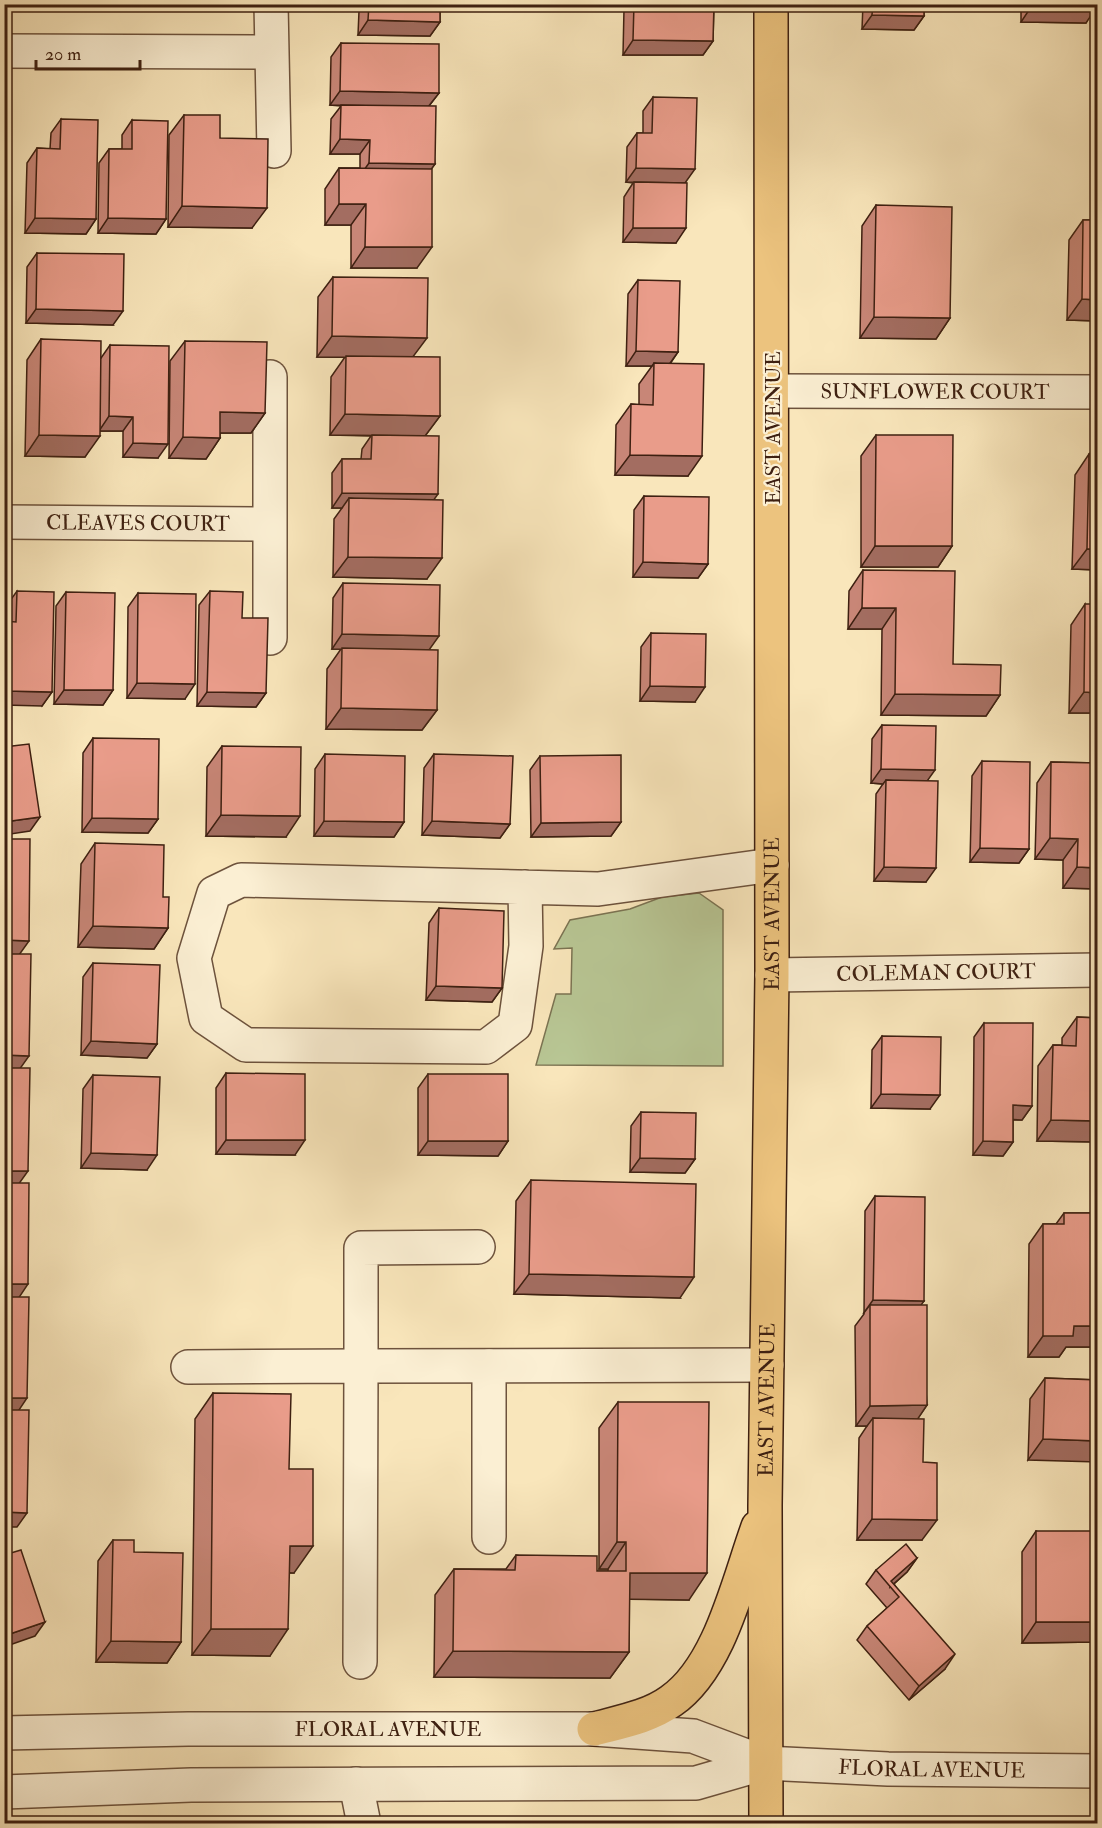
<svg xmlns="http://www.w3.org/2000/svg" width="1102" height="1828" font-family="'IM FELL Double Pica',serif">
<rect width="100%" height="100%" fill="#f9e6bb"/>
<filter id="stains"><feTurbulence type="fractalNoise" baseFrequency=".00333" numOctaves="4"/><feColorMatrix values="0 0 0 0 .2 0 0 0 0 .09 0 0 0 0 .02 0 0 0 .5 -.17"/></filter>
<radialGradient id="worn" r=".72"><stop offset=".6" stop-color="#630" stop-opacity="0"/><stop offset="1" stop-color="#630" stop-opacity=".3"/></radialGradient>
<!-- green -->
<polygon fill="#b8c694" stroke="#7b7352" stroke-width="1.5" points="699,893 723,910 723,1066 536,1065 556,994 571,994 572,948 554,949 570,920 630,909 662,897"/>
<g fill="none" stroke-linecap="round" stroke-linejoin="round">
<defs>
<g id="minor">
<polyline points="271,4 274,151"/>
<polyline points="4,51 271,52"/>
<polyline points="270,377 270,638"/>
<path id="s1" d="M773 391 1098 392"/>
<path id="s2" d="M4 522 269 524"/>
<polyline points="525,887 526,946 515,1025 486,1047 246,1045 206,1018 194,958 214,893 241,880 598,889 772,865"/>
<path id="s3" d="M772 975 1098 970"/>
<polyline points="478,1247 361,1248 361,1366 767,1365"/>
<polyline points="188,1367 361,1366 360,1662"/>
<polyline points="489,1537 489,1366"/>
<path id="s4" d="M4 1733 188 1729H594L693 1736 765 1763 888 1769 1098 1771"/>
<polyline points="356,1784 364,1824"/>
<polyline points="4,1792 191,1785 696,1783 765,1763"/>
</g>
<g id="major">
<path d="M594 1729C620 1722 649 1717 671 1701 720 1667 738 1582 758 1527"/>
<path id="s5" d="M766 1824 765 1506 772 975 771 4"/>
</g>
</defs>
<!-- minor casing -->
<use href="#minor" stroke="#6d523c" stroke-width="36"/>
<!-- major casing -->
<use href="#major" stroke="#3e2011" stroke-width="36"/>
<!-- minor -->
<use href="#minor" stroke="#fbefd3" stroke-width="33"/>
<!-- major -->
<use href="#major" stroke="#ecc37e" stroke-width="33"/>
</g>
<!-- wall -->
<g fill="#c88677" stroke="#3e2011" stroke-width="1.5">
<polygon points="332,4 440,4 440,22 430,36 358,35 359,11 332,11"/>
<polygon points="627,4 714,4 713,41 703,55 623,55 624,9"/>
<polygon points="863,4 924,4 924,16 914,30 862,29"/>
<polygon points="1021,4 1096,4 1086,23 1021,22"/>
<polygon points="341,43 439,93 429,106 435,164 431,169 417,268 351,268 351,225 325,225 325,189 339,168 360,168 360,154 330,154 331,119 341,106 330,105 331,57"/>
<polygon points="653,97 686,183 676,243 623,242 624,197 633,183 626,182 627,147 637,133 643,133 643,111"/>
<polygon points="184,115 220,138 252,228 168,227 169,135"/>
<polygon points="61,119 96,219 86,234 25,233 27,163 37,148 50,149 51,133"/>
<polygon points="132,120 166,219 156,234 98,233 99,163 109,149 122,149 122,135"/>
<polygon points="876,205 950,318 936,339 860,338 862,226"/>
<polygon points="1083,220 1098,220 1098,321 1067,320 1069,240"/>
<polygon points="37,253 113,325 26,323 27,267"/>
<polygon points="333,277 413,357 440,416 425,436 434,500 427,579 333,577 334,519 342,508 332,508 332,473 342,459 361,459 362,449 371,436 330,435 331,377 345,357 317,357 318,297"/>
<polygon points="638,280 678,352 670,364 688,476 615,475 616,425 631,404 639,405 639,384 652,366 626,366 628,294"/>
<polygon points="41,339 101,358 110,345 158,458 123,457 123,431 100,431 85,457 25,456 27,360"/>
<polygon points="185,341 265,413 251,433 220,433 220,438 206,459 169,458 170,361"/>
<polygon points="876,435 952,546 938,567 861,567 861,456"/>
<polygon points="1089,454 1098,570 1072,569 1075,475"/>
<polygon points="644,496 708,564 698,578 633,577 634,510"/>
<polygon points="863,570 953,664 1000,695 986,716 881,715 882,629 848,629 849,591"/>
<polygon points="343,583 430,650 437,710 422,730 326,729 327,669 341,649 332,649 333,598"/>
<polygon points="17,591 52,692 42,706 7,621 7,605"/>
<polygon points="210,591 266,693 256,707 197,706 199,605"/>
<polygon points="66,592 113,690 103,705 54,704 56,606"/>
<polygon points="138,593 185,699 127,698 128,607"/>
<polygon points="1085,604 1098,713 1069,713 1071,625"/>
<polygon points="651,633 695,702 640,701 641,647"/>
<polygon points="882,725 928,780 926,882 874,881 876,794 883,784 871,783 872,739"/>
<polygon points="93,738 158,819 148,833 82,832 83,753"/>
<polygon points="222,746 286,837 206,836 207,767"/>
<polygon points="325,754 404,822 394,837 314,836 315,769"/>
<polygon points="434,754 510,824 500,838 422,835 424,768"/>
<polygon points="540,756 621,822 611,836 531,837 530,770"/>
<polygon points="982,761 1029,849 1019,863 970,862 972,776"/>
<polygon points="1051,762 1098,763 1098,889 1063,888 1063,860 1035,859 1037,783"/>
<polygon points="95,843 163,897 168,928 154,949 78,947 81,864"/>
<polygon points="439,908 502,988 492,1002 426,1000 429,923"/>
<polygon points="93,963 157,1044 147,1058 81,1055 83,977"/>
<polygon points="1077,1017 1098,1018 1098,1142 1037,1141 1038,1066 1053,1045 1062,1045 1062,1038"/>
<polygon points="984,1023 1032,1106 1022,1120 1013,1120 1013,1142 1003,1156 973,1155 974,1037"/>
<polygon points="882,1036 930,1109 871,1108 872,1050"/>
<polygon points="226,1073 295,1155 216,1154 216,1088"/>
<polygon points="428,1074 508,1141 498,1156 418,1155 418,1088"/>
<polygon points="93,1075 147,1170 81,1168 83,1089"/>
<polygon points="641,1112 695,1159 685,1173 630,1172 631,1126"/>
<polygon points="531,1180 680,1298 514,1294 516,1201"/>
<polygon points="875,1196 924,1301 920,1305 927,1405 918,1418 922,1540 857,1540 859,1438 867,1426 856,1426 855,1326 864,1314 865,1211"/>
<polygon points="1064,1213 1098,1213 1098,1337 1090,1347 1066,1347 1059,1357 1028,1357 1029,1244 1043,1224 1056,1224"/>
<polygon points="1045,1378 1098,1380 1028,1460 1030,1399"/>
<polygon points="213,1393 289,1469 294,1573 289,1573 270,1656 192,1655 195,1419"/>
<polygon points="618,1402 689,1600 629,1599 629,1652 610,1678 434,1677 435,1595 454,1569 506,1569 516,1555 597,1571 608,1571 608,1569 599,1569 599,1428"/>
<polygon points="1036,1531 1091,1564 1098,1563 1098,1642 1022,1643 1022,1552"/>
<polygon points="113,1540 134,1552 181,1642 167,1663 96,1662 98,1561"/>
<polygon points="917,1558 907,1572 894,1584 945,1669 909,1700 857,1640 867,1626 887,1608 866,1584 876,1570"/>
</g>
<!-- shaded-wall -->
<g fill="#a36d61" stroke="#3e2011" stroke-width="1.5">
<polygon points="336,4 364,4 359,11 332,11"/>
<polygon points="1031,7 1096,8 1086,23 1021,22"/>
<polygon points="872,15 924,16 914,30 862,29"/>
<polygon points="368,20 440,22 430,36 358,35"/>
<polygon points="633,40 713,41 703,55 623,55"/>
<polygon points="340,91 439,93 428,107 330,105"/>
<polygon points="340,139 370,140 360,154 330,154"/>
<polygon points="369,163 435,164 425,178 359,177"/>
<polygon points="636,168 695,169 685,183 626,182"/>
<polygon points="339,204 366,204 351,225 325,225"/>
<polygon points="182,206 267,208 252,228 168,227"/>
<polygon points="35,218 96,219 86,234 25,233"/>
<polygon points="108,218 166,219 156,234 98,233"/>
<polygon points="633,228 686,228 676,243 623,242"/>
<polygon points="365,247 432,247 417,268 351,268"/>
<polygon points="1082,299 1098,300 1098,321 1067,320"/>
<polygon points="36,309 123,311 113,325 26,323"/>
<polygon points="874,317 950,318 936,339 860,338"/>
<polygon points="332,336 427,338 412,358 317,357"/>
<polygon points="636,351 678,352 668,366 654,363 652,366 626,366"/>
<polygon points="220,412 265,413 251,433 206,433"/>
<polygon points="345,414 440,416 425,436 330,435"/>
<polygon points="109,416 133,417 123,431 99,431"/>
<polygon points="39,435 100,436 85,457 25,456"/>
<polygon points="183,437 220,438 206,459 169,458"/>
<polygon points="133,443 168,444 158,458 123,457"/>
<polygon points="630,455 702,456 688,476 615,475"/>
<polygon points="342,493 438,494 428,508 349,498 342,508 332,508"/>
<polygon points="875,546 952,546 938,567 861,567"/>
<polygon points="1087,549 1098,549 1098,570 1072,569"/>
<polygon points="348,557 442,558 427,579 333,577"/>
<polygon points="643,562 708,564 698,578 633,577"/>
<polygon points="862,608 896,608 882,629 848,629"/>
<polygon points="342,634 439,636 429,650 332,649"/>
<polygon points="137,683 195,684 185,699 127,698"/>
<polygon points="650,686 705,687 695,702 640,701"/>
<polygon points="64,690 113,690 103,705 54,704"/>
<polygon points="4,691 52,692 42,706 4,705"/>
<polygon points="207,692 266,693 256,707 197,706"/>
<polygon points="1084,692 1098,693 1098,713 1069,713"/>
<polygon points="895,694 1000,695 986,716 881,715"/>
<polygon points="341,708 437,710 422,730 326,729"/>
<polygon points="881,769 935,770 925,784 886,780 883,784 871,783"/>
<polygon points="221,815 300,816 286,837 206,836"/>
<polygon points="40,817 30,831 4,835 4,822"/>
<polygon points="92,818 158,819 148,833 82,832"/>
<polygon points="324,821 404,822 394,837 314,836"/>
<polygon points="432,821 510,824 500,838 422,835"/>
<polygon points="621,822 611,836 531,837 541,823"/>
<polygon points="1050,838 1078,839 1063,860 1035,859"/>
<polygon points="980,848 1029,849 1019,863 970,862"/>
<polygon points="884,867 936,868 926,882 874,881"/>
<polygon points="1077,867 1098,868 1098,889 1063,888"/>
<polygon points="93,926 168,928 154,949 78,947"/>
<polygon points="4,940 29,941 19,955 4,955"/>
<polygon points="436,986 502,988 492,1002 426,1000"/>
<polygon points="91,1041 157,1044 147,1058 81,1055"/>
<polygon points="4,1055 29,1056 19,1070 4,1070"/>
<polygon points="881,1094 940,1095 930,1109 871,1108"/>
<polygon points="1013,1105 1032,1106 1022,1120 1003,1119"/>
<polygon points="1051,1120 1098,1121 1098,1142 1037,1141"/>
<polygon points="226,1140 305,1140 295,1155 216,1154"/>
<polygon points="428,1141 508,1141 498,1156 418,1155"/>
<polygon points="983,1141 1013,1142 1003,1156 973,1155"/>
<polygon points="91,1153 157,1155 147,1170 81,1168"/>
<polygon points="640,1158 695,1159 685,1173 630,1172"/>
<polygon points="4,1171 28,1171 18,1185 4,1185"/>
<polygon points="529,1274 694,1277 680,1298 514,1294"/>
<polygon points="4,1284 28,1284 18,1299 4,1298"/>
<polygon points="873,1300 924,1301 914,1315 870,1305 863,1314"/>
<polygon points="1074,1326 1098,1326 1098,1337 1090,1347 1066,1347 1059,1357 1028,1357 1043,1336"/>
<polygon points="4,1398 27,1398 17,1413 4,1412"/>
<polygon points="927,1405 913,1426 873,1418 867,1426 856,1426 870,1406"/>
<polygon points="1043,1439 1098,1441 1098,1462 1028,1460"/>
<polygon points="4,1512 27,1513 17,1527 4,1527"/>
<polygon points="872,1519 937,1520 922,1540 857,1540"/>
<polygon points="617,1542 626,1542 608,1569 599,1569"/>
<polygon points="290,1546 313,1546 294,1573 271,1572"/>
<polygon points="917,1558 907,1572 890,1587 891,1581"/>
<polygon points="630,1573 707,1573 689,1600 611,1599"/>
<polygon points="45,1622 35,1636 4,1647 4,1636"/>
<polygon points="1036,1622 1098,1622 1098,1642 1022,1643"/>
<polygon points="211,1629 288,1629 270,1656 192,1655"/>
<polygon points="111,1641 181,1642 167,1663 96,1662"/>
<polygon points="453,1651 629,1652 610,1678 434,1677"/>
<polygon points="955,1654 945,1669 909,1700 919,1686"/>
</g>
<!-- building -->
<g fill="#e99c8a" stroke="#3e2011" stroke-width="1.5">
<polygon points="369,4 440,4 440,22 368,20"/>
<polygon points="634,4 714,4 713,41 633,40"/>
<polygon points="873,4 924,4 924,16 872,15"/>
<polygon points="1031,4 1096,4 1096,8 1031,7"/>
<polygon points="341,43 439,44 439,93 340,91"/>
<polygon points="653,97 697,98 695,169 636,168 637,133 652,133"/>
<polygon points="341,105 436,106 435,164 369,163 370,140 340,139"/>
<polygon points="184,115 220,115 220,138 268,139 267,208 182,206"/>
<polygon points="61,119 98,120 96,219 35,218 37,148 60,149"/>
<polygon points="132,120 168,121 166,219 108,218 109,149 132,149"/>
<polygon points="339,168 432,169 432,247 365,247 366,204 339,204"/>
<polygon points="634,182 687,183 686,228 633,228"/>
<polygon points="876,205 952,207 950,318 874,317"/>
<polygon points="1083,220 1098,220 1098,300 1082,299"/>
<polygon points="37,253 124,254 123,311 36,309"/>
<polygon points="333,277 428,278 427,338 332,336"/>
<polygon points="638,280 680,281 678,352 636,351"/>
<polygon points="41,339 101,341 100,436 39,435"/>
<polygon points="185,341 267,342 265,413 220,412 220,438 183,437"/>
<polygon points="110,345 169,346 168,444 133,443 133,417 109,416"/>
<polygon points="346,356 440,357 440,416 345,414"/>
<polygon points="654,363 704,364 702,456 630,455 631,404 653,405"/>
<polygon points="372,435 439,436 438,494 342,493 342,459 371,459"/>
<polygon points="876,435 953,435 952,546 875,546"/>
<polygon points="1089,454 1098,454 1098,549 1087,549"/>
<polygon points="644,496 709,497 708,564 643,562"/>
<polygon points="349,498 443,500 442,558 348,557"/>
<polygon points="863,570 955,571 953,664 1001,665 1000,695 895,694 896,608 862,608"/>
<polygon points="343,583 440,585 439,636 342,634"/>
<polygon points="17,591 54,592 52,692 4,691 4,621 16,622"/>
<polygon points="210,591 243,592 242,618 268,618 266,693 207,692"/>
<polygon points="66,592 115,593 113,690 64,690"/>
<polygon points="138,593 196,594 195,684 137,683"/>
<polygon points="1085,604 1098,604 1098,693 1084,692"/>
<polygon points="651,633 706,634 705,687 650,686"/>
<polygon points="342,648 438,650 437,710 341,708"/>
<polygon points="882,725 936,726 935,770 881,769"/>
<polygon points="93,738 159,739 158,819 92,818"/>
<polygon points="29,744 40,817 4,822 4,747"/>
<polygon points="222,746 301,747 300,816 221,815"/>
<polygon points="325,754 405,756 404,822 324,821"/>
<polygon points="434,754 513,756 510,824 432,821"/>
<polygon points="621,755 621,822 541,823 540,756"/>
<polygon points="982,761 1030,762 1029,849 980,848"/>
<polygon points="1051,762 1098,763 1098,868 1077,867 1078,839 1050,838"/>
<polygon points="886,780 938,781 936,868 884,867"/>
<polygon points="4,839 30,839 29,941 4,940"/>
<polygon points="95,843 164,845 163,897 169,897 168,928 93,926"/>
<polygon points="439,908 504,911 502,988 436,986"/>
<polygon points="4,954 31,954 29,1056 4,1055"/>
<polygon points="93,963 160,965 157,1044 91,1041"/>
<polygon points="1077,1017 1098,1018 1098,1121 1051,1120 1053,1045 1076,1046"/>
<polygon points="984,1023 1033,1023 1032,1106 1013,1105 1013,1142 983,1141"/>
<polygon points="882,1036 941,1037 940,1095 881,1094"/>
<polygon points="4,1068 30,1068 28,1171 4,1171"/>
<polygon points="226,1073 305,1074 305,1140 226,1140"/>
<rect x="428" y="1074" width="80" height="67"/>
<polygon points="93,1075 160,1077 157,1155 91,1153"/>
<polygon points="641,1112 696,1113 695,1159 640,1158"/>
<polygon points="531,1180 696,1184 694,1277 529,1274"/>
<polygon points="4,1183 29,1183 28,1284 4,1284"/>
<polygon points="875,1196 925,1197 924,1301 873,1300"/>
<polygon points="1064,1213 1098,1213 1098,1326 1074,1326 1073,1336 1043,1336 1043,1224 1064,1224"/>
<polygon points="4,1297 29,1297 27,1398 4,1398"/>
<polygon points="870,1305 927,1305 927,1405 870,1406"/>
<polygon points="1045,1378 1098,1380 1098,1441 1043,1439"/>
<polygon points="213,1393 291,1394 289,1469 313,1469 313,1546 290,1546 288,1629 211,1629"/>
<polygon points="618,1402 709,1402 707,1573 630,1573 629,1652 453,1651 454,1569 515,1570 516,1555 597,1556 597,1571 626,1571 626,1542 617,1542"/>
<polygon points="4,1410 29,1410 27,1513 4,1512"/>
<polygon points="873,1418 924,1419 923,1462 937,1463 937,1520 872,1519"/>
<polygon points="1036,1531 1091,1531 1091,1564 1098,1563 1098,1622 1036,1622"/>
<polygon points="113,1540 134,1540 134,1552 183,1553 181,1642 111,1641"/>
<polygon points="906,1544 917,1558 891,1581 955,1654 919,1686 867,1626 899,1597 876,1570"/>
<polygon points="21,1550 45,1622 4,1636 4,1555"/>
</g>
<g text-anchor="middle" stroke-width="4.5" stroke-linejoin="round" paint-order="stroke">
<!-- street labels -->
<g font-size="21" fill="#3e2011" stroke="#fbefd3">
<text dy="7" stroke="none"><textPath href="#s1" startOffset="162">SUNFLOWER COURT</textPath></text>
<text transform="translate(773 428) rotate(-90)" y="7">EAST AVENUE</text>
<text dy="7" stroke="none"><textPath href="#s2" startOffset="134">CLEAVES COURT</textPath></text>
<text dy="7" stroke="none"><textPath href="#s5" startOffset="910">EAST AVENUE</textPath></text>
<text dy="7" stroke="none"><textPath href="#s3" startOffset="164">COLEMAN COURT</textPath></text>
<text dy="7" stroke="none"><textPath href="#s5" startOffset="424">EAST AVENUE</textPath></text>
<text dy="7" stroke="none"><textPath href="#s4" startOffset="384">FLORAL AVENUE</textPath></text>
<text dy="7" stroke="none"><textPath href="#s4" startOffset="933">FLORAL AVENUE</textPath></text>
</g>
</g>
<!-- margin -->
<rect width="1102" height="1828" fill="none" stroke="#f9e6bb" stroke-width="24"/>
<rect x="6" y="6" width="1090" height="1816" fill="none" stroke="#3e2011" stroke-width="3"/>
<rect x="12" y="12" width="1078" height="1804" fill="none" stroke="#3e2011" stroke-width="1.5"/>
<!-- scale -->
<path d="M36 60v9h104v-9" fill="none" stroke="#3e2011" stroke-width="3"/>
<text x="45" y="60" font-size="18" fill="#3e2011" stroke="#fbefd3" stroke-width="4.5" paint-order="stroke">20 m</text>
<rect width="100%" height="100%" filter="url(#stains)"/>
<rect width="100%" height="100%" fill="url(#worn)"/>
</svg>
